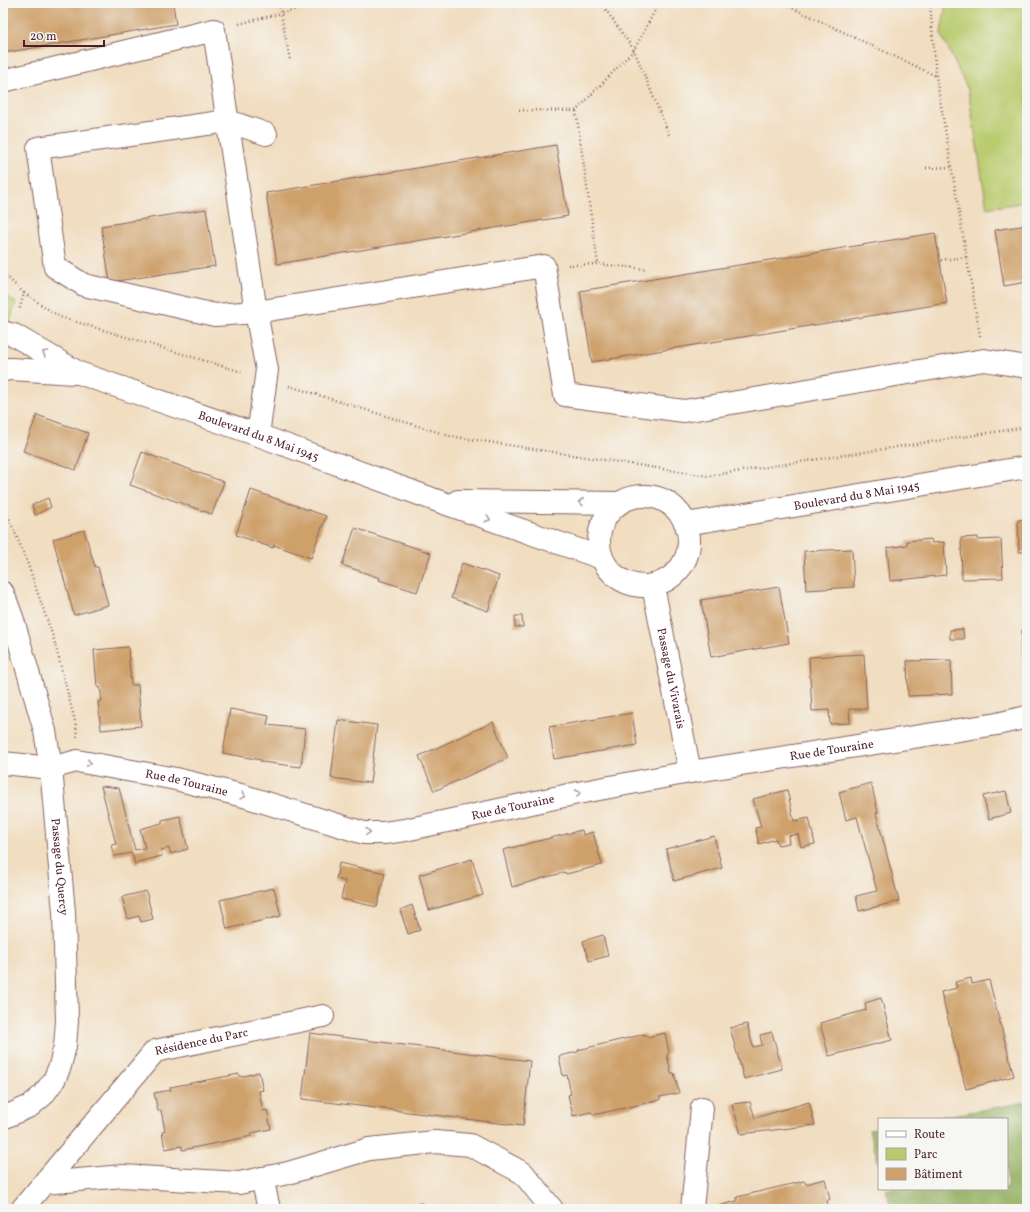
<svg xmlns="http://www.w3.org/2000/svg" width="1030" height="1212" font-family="Vollkorn,serif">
<rect width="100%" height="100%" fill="#f6f6f2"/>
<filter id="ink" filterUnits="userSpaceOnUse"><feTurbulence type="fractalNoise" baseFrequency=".025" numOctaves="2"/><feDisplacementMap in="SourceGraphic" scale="8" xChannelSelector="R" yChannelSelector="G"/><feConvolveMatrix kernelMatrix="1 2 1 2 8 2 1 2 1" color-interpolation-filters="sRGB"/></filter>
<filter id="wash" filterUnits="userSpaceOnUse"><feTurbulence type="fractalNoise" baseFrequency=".012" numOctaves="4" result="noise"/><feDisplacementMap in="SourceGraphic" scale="16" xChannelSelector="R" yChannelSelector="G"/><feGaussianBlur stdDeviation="0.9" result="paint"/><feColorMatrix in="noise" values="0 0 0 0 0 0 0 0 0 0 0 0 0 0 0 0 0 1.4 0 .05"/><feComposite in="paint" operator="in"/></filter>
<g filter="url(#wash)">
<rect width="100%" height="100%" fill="#f1ddbf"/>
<!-- green -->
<g fill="#bacb6e" stroke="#82754c">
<polygon points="946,3 1027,3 1027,202 987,208 968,90 941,34"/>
<polygon points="3,293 16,303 9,324 3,322"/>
</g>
<!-- forest -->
<g fill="#93af61" stroke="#6e6746">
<polygon points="1027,1102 1027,1209 891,1209 886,1189 1007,1189 1007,1119 929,1119"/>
<polygon points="879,1128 879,1165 869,1130"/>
</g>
<g id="blocks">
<!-- building -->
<g fill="#cea06b">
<polygon points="3,3 173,3 176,24 3,53"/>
<polygon points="556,145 568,216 277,264 266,193"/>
<polygon points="206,209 215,266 110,282 101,226"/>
<polygon points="1027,225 1027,282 1004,286 995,230"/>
<polygon points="935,233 947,303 592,362 580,291"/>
<polygon points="37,415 88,433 76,470 23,451"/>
<polygon points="142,452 224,482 212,514 130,485"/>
<polygon points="251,490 326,516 311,558 274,545 273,548 236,535"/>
<polygon points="48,498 51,507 35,515 32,505"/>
<polygon points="1027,519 1027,552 1019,552 1018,520"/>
<polygon points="355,528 431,553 417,592 379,580 380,578 342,565"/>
<polygon points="84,530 95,567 98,567 108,605 74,615 53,539"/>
<polygon points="978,537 978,540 1001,539 1003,578 962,579 961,538"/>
<polygon points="931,539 932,543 944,542 946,575 890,581 887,548 907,545 907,541"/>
<polygon points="852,549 854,587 806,590 804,551"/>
<polygon points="462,563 499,576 488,611 451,598"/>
<polygon points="779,587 789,643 711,657 701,600"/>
<polygon points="515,616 522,616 523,627 515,627"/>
<polygon points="963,629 964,639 950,639 950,630"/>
<polygon points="1022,630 1027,630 1027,667 1023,667"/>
<polygon points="128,647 131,685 138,685 141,726 101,730 98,702 102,701 100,687 97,687 94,650"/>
<polygon points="864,654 867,709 849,709 850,723 830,724 829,710 812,711 809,657"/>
<polygon points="951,660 952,694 908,696 907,661"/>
<polygon points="230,709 269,716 267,725 305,729 301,767 261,762 261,760 223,753"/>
<polygon points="632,713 637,745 554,759 549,727"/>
<polygon points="338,720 377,725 370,783 331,778"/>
<polygon points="493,722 508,758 434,791 419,756"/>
<polygon points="871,783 878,812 876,813 899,901 859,911 856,896 877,891 857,817 846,820 839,792"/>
<polygon points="101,786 119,788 135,850 145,848 140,829 162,823 162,820 180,816 188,849 171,854 169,848 161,850 162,856 138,862 138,864 135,864 132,853 114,856 111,845 116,844"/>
<polygon points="787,790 794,821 809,818 815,844 801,847 798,834 788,836 789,843 778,845 776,839 759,844 755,828 761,827 753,799"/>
<polygon points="1006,791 1011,813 989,819 983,796"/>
<polygon points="582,830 583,835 593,832 602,865 566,874 565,872 512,887 503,850"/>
<polygon points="714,836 722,868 674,881 666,849"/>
<polygon points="472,859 483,895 429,910 419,875"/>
<polygon points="339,863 385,873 377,907 341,899 345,881 336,879"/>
<polygon points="274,888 281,916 227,929 220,900"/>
<polygon points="146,891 153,919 141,922 139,916 128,919 122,897"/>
<polygon points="412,905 420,930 408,934 400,910"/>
<polygon points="603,935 608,956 589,961 583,941"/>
<polygon points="971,978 972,984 989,980 1014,1076 966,1089 941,992 957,988 955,982"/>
<polygon points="881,998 892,1040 829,1056 820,1023 866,1010 865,1003"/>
<polygon points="747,1024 753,1047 762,1045 760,1035 772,1032 782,1069 744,1079 730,1028"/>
<polygon points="310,1033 530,1061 523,1126 302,1099"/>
<polygon points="665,1033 669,1052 667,1055 671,1073 674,1073 679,1093 660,1097 660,1100 593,1115 591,1112 573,1116 568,1095 571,1094 567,1075 563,1076 559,1056 578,1052 578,1050 645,1034 647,1037"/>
<polygon points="259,1072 263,1090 259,1091 263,1111 267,1110 271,1129 251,1133 252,1136 182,1150 182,1146 165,1149 162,1132 165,1131 161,1110 158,1111 154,1093 171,1090 170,1087 239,1074 240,1077"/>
<polygon points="750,1102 755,1118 809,1102 815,1125 741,1134 732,1104"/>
<polygon points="825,1179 830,1199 827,1201 829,1209 719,1209 718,1206 737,1201 737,1197 804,1181 806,1184"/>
<polygon points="422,1203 423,1209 388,1209 402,1205 404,1208"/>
</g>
</g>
</g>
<g filter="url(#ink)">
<use href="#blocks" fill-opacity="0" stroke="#84625f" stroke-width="1"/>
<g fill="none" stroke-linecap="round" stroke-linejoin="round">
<defs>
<g id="minor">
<polyline points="3,81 214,30 256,312 267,370 258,435"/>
<polyline points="266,134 228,121 38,148 55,267 84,285 215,315 256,312 544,266 565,395 684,411 984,360 1027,367"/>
<path id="s1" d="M3 332 14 335 79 373 258 435 438 501 602 558"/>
<polyline points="3,370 11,369 74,373"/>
<circle cx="644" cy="541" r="45"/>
<polyline points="458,501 620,503"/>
<path id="s2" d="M686 524 1027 467"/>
<path id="s3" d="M653 586 690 772"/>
<path id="s4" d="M3 763 51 768 77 761 176 779 244 796 364 833H384L405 830 578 793 690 772 997 724 1027 717"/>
<polyline points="262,1178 269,1209"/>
<polyline points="44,1183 123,1176 239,1183 288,1173 369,1149 435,1142 470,1145 523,1173 552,1209"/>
<path id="s5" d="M22 1209 155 1051 323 1016"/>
<polyline points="692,1209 702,1108"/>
</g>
<g id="major">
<path id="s6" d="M3 593 13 620 45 731 51 768 64 912 67 1021 65 1046 60 1066 54 1080 43 1095 30 1106 3 1118"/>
</g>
</defs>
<!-- minor casing -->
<use href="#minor" stroke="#84625f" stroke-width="24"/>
<!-- major casing -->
<use href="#major" stroke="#84625f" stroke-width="24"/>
<!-- path -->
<g stroke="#84625f" stroke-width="2.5" stroke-dasharray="1 3" stroke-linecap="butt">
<polyline points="279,3 290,60"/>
<polyline points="601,3 634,50 670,137"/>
<polyline points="782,3 936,76"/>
<polyline points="930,3 936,76 980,336"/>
<polyline points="239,24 321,3"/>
<polyline points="519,110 576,111 634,50 659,3"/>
<polyline points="576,111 598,264"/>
<polyline points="926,168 951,167"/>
<polyline points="941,260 967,257"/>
<polyline points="568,265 598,264 646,269"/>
<polyline points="3,273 24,293 19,311"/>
<polyline points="24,293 60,317 242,372"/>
<polyline points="289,386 450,436 708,476 1027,427"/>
<polyline points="3,504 26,559 54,640 76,725 77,738"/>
</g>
<!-- minor -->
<use href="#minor" stroke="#fff" stroke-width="22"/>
<!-- major -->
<use href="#major" stroke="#fff" stroke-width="22"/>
</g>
<!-- one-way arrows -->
<defs><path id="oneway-chevron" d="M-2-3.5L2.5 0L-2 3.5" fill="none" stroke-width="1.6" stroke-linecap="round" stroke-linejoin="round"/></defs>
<g stroke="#ae9aa0">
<use href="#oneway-chevron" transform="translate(45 353) rotate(-150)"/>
<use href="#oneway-chevron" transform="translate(581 502) rotate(-180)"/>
<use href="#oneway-chevron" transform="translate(488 519) rotate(19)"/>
<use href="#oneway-chevron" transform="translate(89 763) rotate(10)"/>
<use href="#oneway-chevron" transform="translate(578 793) rotate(-11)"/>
<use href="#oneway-chevron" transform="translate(243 796) rotate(16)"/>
<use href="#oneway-chevron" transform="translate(368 832) rotate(4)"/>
</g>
</g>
<g text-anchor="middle" stroke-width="3.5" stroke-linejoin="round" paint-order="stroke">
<!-- street labels -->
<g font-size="12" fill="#4a1f2b" stroke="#f6f6f2">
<text dy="4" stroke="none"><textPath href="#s1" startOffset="277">Boulevard du 8 Mai 1945</textPath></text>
<text dy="4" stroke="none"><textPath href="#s2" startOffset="173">Boulevard du 8 Mai 1945</textPath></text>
<text dy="4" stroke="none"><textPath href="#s3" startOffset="94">Passage du Vivarais</textPath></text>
<text dy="4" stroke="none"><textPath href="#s4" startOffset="847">Rue de Touraine</textPath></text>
<text dy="4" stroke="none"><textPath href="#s4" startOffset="187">Rue de Touraine</textPath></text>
<text dy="4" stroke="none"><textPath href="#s4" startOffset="523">Rue de Touraine</textPath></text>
<text dy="4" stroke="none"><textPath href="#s6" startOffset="281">Passage du Quercy</textPath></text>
<text dy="4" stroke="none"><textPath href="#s5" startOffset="254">Résidence du Parc</textPath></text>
</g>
</g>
<!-- margin -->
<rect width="1030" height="1212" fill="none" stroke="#f6f6f2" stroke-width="16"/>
<!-- legend -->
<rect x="878" y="1118" width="130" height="72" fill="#f6f6f2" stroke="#b1a0a2"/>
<rect x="886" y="1131" width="20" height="6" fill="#ffffff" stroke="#b1a0a2"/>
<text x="914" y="1138" font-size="12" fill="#4a1f2b">Route</text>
<rect x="886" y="1148" width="20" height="12" fill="#bacb6e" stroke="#b1a0a2"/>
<text x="914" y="1158" font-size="12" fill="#4a1f2b">Parc</text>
<rect x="886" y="1168" width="20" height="12" fill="#cea06b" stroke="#b1a0a2"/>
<text x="914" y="1178" font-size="12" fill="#4a1f2b">Bâtiment</text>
<!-- scale -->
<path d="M24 40v6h80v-6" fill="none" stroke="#4a1f2b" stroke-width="2"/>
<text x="30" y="40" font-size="12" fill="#4a1f2b" stroke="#f6f6f2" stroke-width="3" paint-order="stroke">20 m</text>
</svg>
